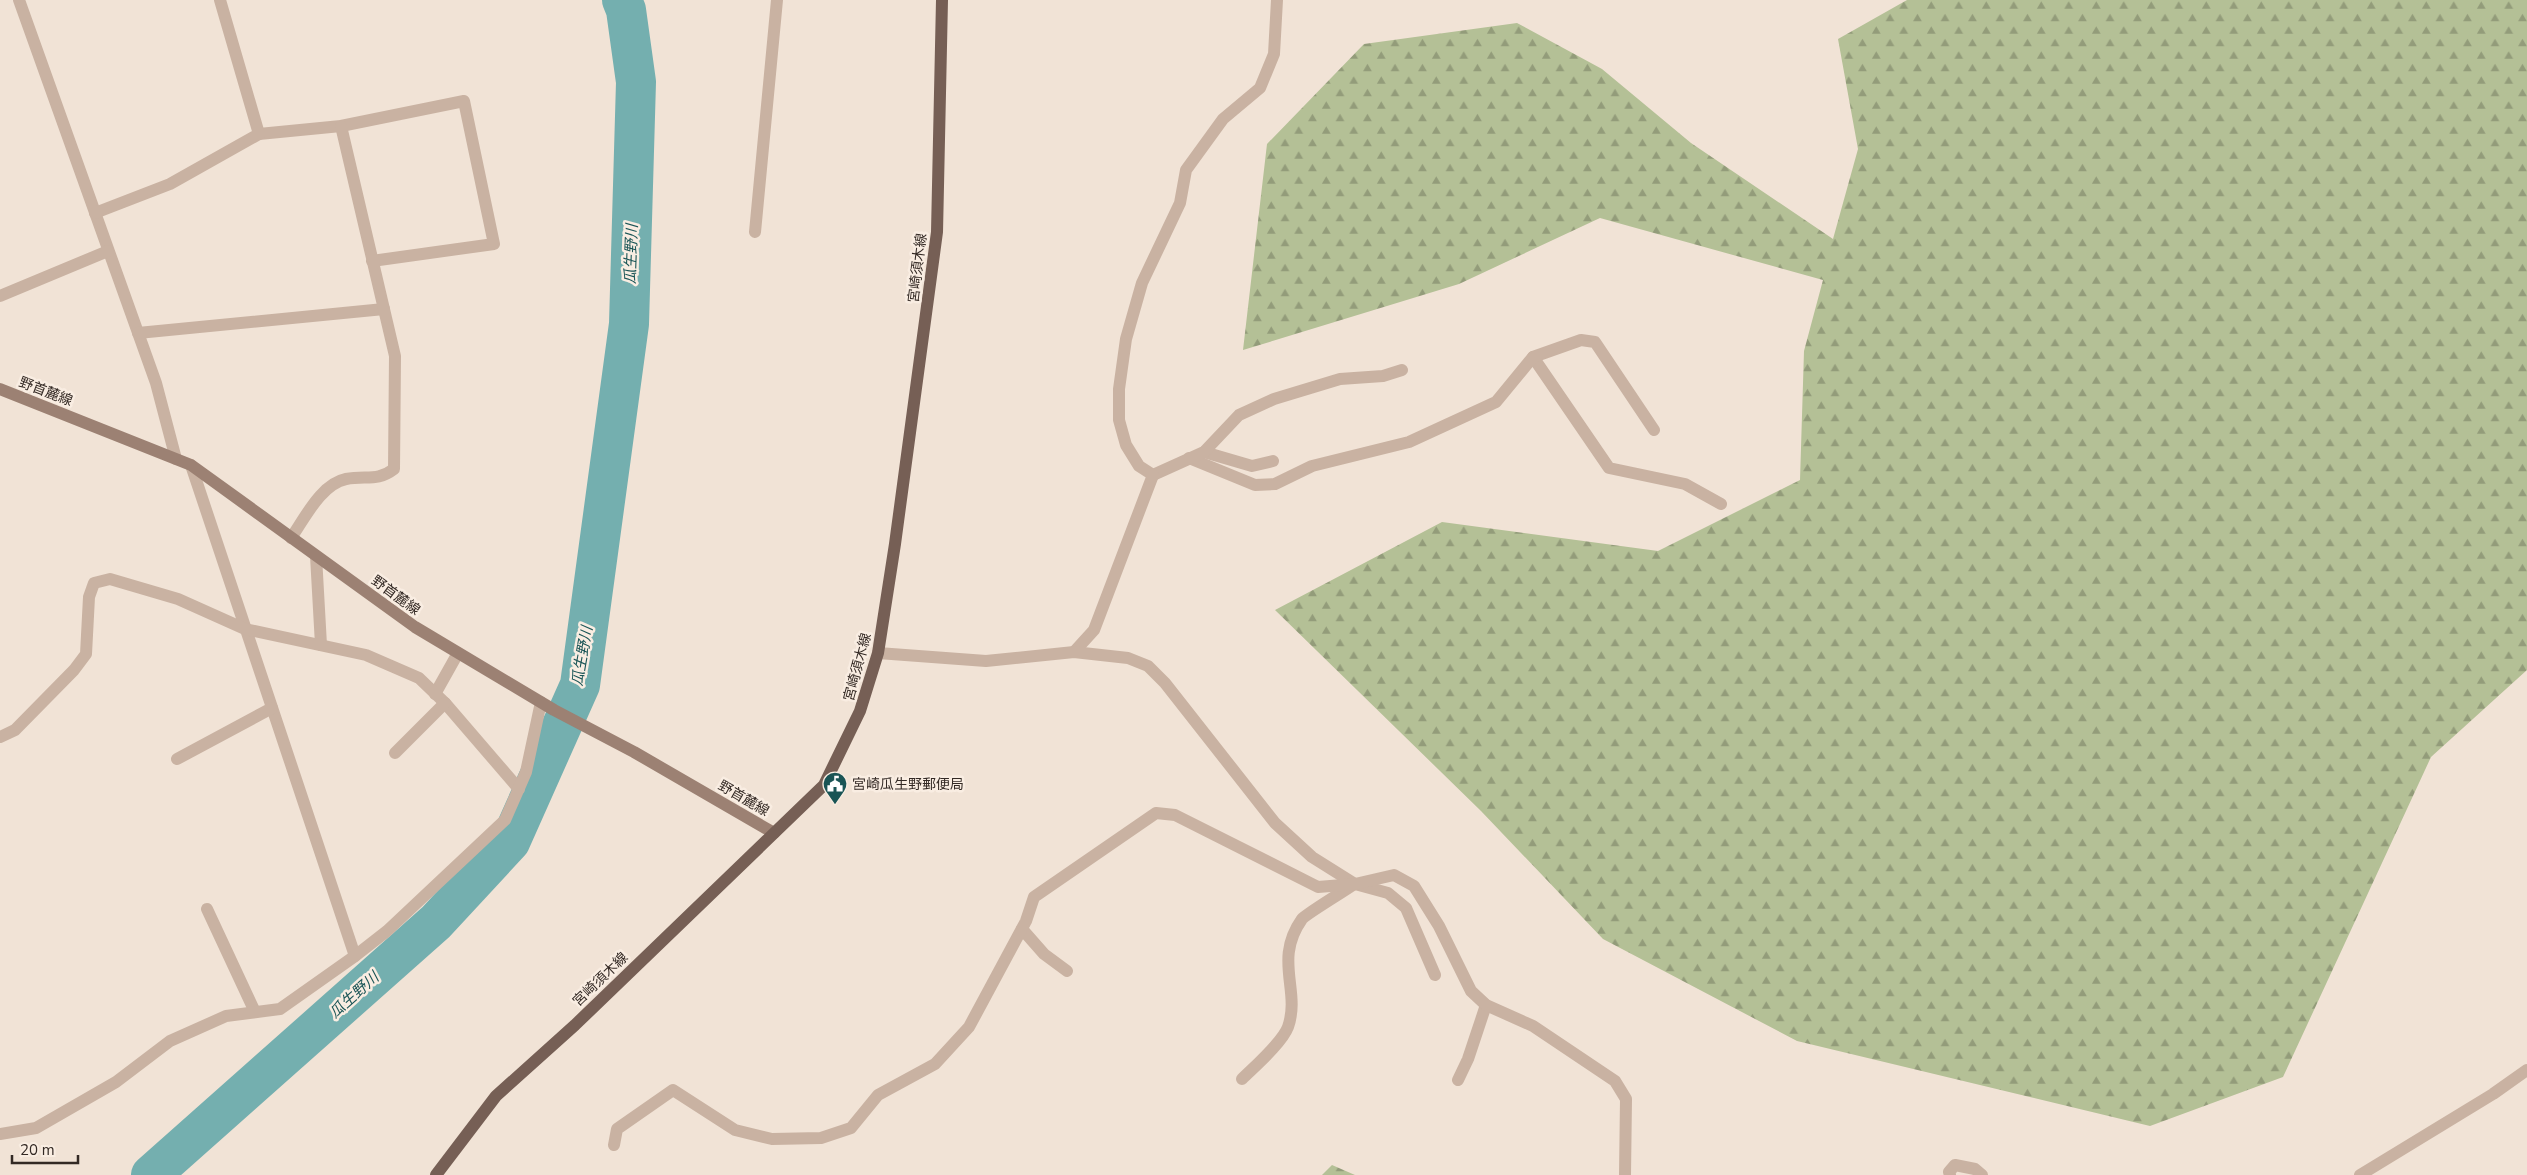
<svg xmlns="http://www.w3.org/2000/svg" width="2527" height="1175" font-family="'Nunito Sans','Noto Sans JP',sans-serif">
<defs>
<pattern id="forest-firs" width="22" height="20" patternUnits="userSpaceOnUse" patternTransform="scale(1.25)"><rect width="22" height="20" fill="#b4c096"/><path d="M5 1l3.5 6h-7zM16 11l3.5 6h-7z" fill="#939c7a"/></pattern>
</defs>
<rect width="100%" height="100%" fill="#f1e3d6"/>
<!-- forest -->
<g fill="url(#forest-firs)">
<polygon points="1907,0 2527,0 2527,670 2431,757 2283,1077 2150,1126 1797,1041 1603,939 1481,811 1275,610 1442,522 1658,551 1800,480 1804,351 1823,280 1600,218 1459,284 1243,350 1267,144 1364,44 1517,23 1602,69 1691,143 1833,239 1858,149 1838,39"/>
<polygon points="1332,1165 1355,1175 1322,1175"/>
</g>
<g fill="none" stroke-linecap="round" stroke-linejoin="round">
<!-- river -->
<polyline stroke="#74afaf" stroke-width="40" points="151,1175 436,922 510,842 580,685 629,324 636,82 626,10 622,0"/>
<!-- street -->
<g stroke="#c9b2a2" stroke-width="12">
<polyline points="19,0 156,383 176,459"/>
<polyline points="259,134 341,126 464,101 494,244 372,261"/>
<polyline points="95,213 170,184 259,134 220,0"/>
<polyline points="755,232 777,0"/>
<polyline points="0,296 108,251"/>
<polyline points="138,333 384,309"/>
<polyline points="1533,357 1609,468 1685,484 1721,504"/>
<polyline points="1204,452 1252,466 1273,461"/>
<polyline points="1189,458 1255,485 1275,484 1312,466 1409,442 1496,402 1533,357 1581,340 1595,342 1654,430"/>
<polyline points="191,465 355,956"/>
<polyline points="1153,475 1204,452 1239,415 1274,399 1340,379 1383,376 1402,370"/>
<path d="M291 538C305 518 321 484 346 479 366 475 377 482 394 469L395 356 341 126"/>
<polyline points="316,556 321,645"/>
<polyline points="1074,652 1094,630 1153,475 1139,466 1126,445 1119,420 1119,389 1126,339 1142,283 1180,203 1186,170 1223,119 1260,88 1274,54 1277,0"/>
<polyline points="878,653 986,661 1074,652 1128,658 1148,666 1165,683 1275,823 1312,857 1355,884 1388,893 1406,908 1435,975"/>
<polyline points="435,694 458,653"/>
<polyline points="0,737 15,730 74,670 86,654 89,597 94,583 110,579 178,599 245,629 366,655 419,678 445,703 519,789"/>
<polyline points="395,753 445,703"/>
<polyline points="177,759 272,708"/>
<polyline points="207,909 255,1012"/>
<polyline points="1022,929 1044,954 1067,971"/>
<path d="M1242 1079C1254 1067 1282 1043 1288 1027 1301 990 1273 960 1302 919 1306 914 1344 891 1353 885"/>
<polyline points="1458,1080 1468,1059 1486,1005"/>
<polyline points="0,1134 36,1128 116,1082 170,1041 226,1016 280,1009 355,956 387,931 505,820 526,772 541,702"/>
<polyline points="614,1145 617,1129 673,1090 735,1130 772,1139 821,1138 851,1128 878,1095 935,1064 969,1027 1026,921 1034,897 1156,813 1175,815 1318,887 1355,884 1394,875 1414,886 1439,926 1471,991 1486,1005 1533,1026 1615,1081 1626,1099 1625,1175"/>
<polyline points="1950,1175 1949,1172 1955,1165 1975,1169 1982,1175"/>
<polyline points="2360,1175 2493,1094 2527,1070"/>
</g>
<!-- secondary -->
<polyline stroke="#9c8173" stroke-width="12" points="0,389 191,465 415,627 554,710 634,752 774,833"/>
<!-- primary -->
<polyline stroke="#765f55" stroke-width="12" points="436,1175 496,1096 575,1025 824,785 860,711 878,653 895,544 937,232 942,0"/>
</g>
<!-- icons -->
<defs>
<symbol id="civic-pin" viewBox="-11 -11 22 30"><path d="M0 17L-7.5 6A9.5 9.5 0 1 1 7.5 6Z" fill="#195455" stroke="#f9ede2"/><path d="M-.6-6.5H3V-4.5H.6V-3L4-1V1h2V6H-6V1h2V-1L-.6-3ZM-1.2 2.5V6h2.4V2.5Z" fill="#fff"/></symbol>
</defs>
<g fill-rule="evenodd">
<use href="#civic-pin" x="821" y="770" width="28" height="38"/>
</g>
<g text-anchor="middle" stroke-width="5" stroke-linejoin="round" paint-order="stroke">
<!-- street labels -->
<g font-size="14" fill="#332924" stroke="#f9ede2">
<text transform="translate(917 268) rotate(-83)" y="5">宮崎須木線</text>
<text transform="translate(46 391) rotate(21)" y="5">野首麓線</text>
<text transform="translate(396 595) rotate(36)" y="5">野首麓線</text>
<text transform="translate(857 667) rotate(-75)" y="5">宮崎須木線</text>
<text transform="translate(744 798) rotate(30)" y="5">野首麓線</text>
<text transform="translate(600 979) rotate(-44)" y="5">宮崎須木線</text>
</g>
<!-- poi labels -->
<g font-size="14" fill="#332924" stroke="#f9ede2" text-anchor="start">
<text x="852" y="789">宮崎瓜生野郵便局</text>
</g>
<!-- water labels -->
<g font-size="15" font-style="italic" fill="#195455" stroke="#f9ede2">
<text transform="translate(631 254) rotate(-88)" y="5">瓜生野川</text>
<text transform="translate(582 656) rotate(-80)" y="5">瓜生野川</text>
<text transform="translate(354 995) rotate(-42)" y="5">瓜生野川</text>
</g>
</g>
<!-- scale -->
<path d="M12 1155v8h66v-8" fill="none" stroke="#332924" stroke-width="2.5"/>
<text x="20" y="1155" font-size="15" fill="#332924" stroke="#f9ede2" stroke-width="4" paint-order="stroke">20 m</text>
</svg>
